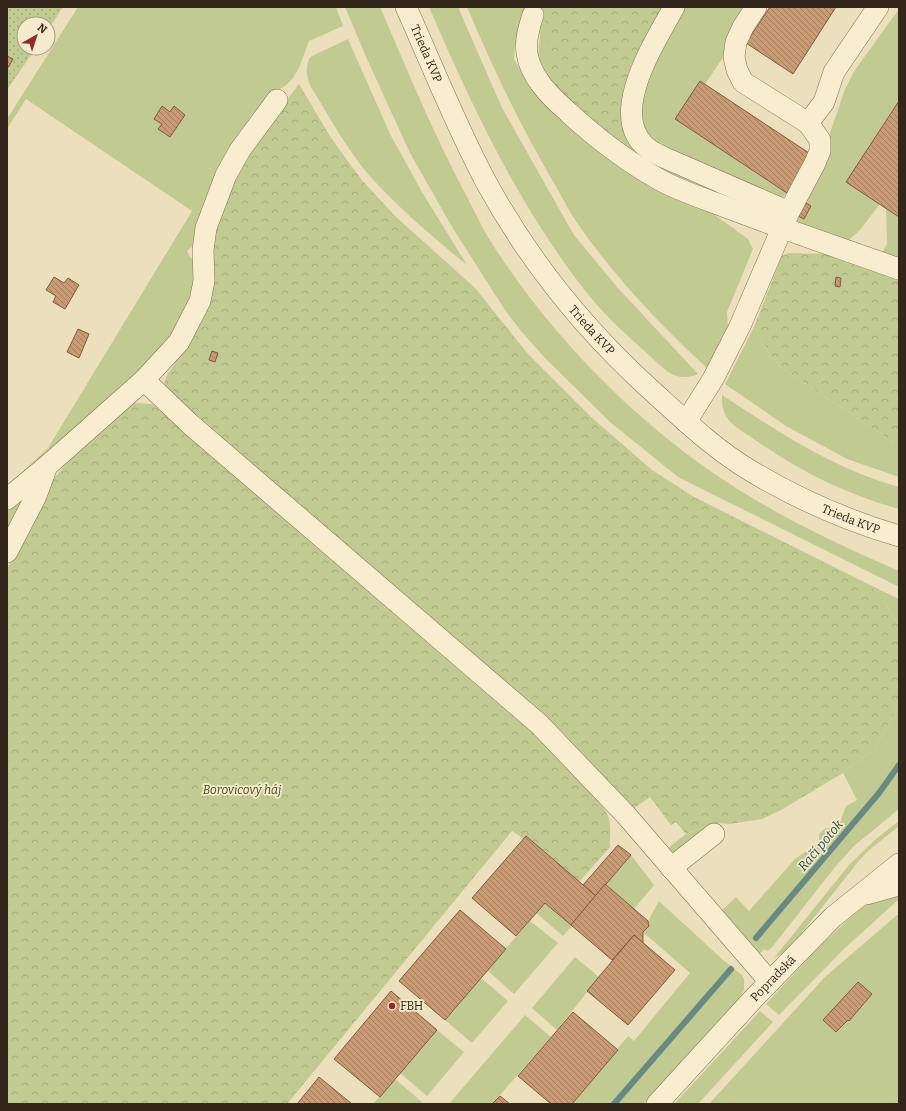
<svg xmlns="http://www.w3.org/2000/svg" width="906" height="1111" font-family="Bitter,serif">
<defs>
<pattern id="forest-crowns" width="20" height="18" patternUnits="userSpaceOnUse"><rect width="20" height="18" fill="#c1ca91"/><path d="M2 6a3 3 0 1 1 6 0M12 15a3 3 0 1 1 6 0" fill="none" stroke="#a6ae7c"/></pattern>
<pattern id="garden-dots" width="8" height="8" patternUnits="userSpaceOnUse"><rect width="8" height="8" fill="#c1ca91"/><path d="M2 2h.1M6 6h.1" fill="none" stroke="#a6ae7c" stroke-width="1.8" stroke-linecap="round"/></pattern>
<pattern id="building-back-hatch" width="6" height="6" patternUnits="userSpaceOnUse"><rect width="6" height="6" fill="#ca9a73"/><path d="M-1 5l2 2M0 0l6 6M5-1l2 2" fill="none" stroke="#a57e5e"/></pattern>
</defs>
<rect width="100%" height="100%" fill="#ece0bc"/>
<!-- green -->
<g fill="#c1ca91">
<path d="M78 7H336L343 26 309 41C301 61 297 84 275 91L197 242 187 251 190 257 199 264 186 316 159 355 58 446 7 486 48 448 192 211 26 99 7 129V119Z"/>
<path d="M345 7H380C408 72 435 137 468 199 476 214 483 230 493 245 553 339 641 428 736 488 786 520 844 547 899 571V587L678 477 610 422 544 357 521 331 505 310 452 227 410 153 367 59Z"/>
<path d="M429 7H458L502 108 574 235 617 287 698 374C684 380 674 377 663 368 637 344 609 321 587 293 519 207 472 107 429 7Z"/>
<path d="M467 7H527L524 25 515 46 514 59 524 76 748 239 753 249 727 312 728 328 708 369C660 325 614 276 577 223 567 208 560 193 551 178 519 123 492 66 467 7Z"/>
<polygon points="538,7 541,7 543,16 612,138 752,207 678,180 606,139 563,100 537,65 540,37"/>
<polygon points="680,7 750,7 726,53 705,84 700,81 675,119 787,193 783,197 779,198 647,142 640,118 646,70"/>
<polygon points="899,9 899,101 880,204 860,230 849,240 842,242 790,223 794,214 804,219 811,206 802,201 826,145 845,89 855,70"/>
<path d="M348 39 390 134 422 192 467 265C433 237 397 207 368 174 346 148 329 116 311 87 306 77 305 67 310 57Z"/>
<polygon points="886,208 899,217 899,263 880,256 887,244"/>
<polygon points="754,327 769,353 782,368 899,446 899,477 847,459 786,426 725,384"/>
<path d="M722 395C778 432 834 469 899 487V509C845 494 797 470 751 437 743 432 731 425 726 416 722 409 722 403 722 395Z"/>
<polygon points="28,487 7,537 7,504"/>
<polygon points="868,584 899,599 899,626 880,595"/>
<polygon points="899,705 899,809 854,846 835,867 773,946 768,951 764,949 759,955 717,915 736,897 749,911 795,859 814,846 819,841 819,834 824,829 839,825 846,806 857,800 843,773 875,748"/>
<polygon points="899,821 899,826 868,851 858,862 796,940 783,953 774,958 849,865 876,839"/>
<polygon points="713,823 670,856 663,852 686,834"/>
<polygon points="631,855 654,885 634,909 606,885"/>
<polygon points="899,892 899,899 845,948 779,1015 766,1004 820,946 855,913 869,903"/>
<polygon points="659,901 723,960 742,975 744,979 744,990 737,1002 643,1104 572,1104 628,1036 634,1041 690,973 643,932 649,926 648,921"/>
<polygon points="545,903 572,926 563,936 536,913"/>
<polygon points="897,915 899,916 899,1104 709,1104 825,977"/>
<polygon points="530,921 558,943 514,994 487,970"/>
<polygon points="575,957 599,977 557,1030 532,1008"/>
<polygon points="481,978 508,1001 472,1043 445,1020"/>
<polygon points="760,1011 773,1022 698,1104 674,1104"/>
<polygon points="525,1015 551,1037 492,1104 449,1104"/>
<polygon points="437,1030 464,1052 427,1096 400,1073"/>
<polygon points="395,1079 422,1102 420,1104 373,1104"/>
</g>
<!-- forest -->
<g fill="url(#forest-crowns)">
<polygon points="541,7 667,7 624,116 624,134 628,143 668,164 675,173 612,138 579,110 551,79 547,43 550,35 543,16"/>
<polygon points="299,84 331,138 361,179 395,216 475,288 528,354 591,417 652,470 694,497 868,584 880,595 899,626 899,705 875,748 843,773 781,810 762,819 730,824 713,823 686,834 676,822 671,825 650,797 633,809 602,775 582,756 171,394 164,383 167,375 188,344 208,242 240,161"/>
<polygon points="788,253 828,254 899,280 899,446 782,368 769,353 754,327 782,256"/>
<path d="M133 403 152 404 518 718C539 738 602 794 609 819 611 828 610 838 610 847L579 882 526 836 524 839 512 831 287 1104H7V569L55 477C77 449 106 426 133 403Z"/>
</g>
<!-- garden -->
<polygon fill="url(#garden-dots)" points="7,7 63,7 48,30 48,24 24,24 24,48 36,48 7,90"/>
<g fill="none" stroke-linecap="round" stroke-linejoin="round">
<!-- stream -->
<g stroke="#688a83" stroke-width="6">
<polyline points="756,938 879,793 899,765"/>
<polyline points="614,1104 731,969"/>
</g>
</g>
<!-- building -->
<g fill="url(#building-back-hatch)" stroke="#825a3d">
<polygon points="770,7 836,7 793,74 746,43"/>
<polygon points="7,56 13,59 7,69"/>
<polygon points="700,81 812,155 787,193 675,119"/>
<polygon points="899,101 899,217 846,182"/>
<polygon points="162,106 170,112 174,106 185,115 170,137 158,129 162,124 154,119"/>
<polygon points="802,201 811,206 804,219 794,214"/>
<polygon points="54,277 64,283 68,278 79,285 65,309 53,302 56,296 46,290"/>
<polygon points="836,277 841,278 840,287 835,286"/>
<polygon points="78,329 89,334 79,358 67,352"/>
<polygon points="212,351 218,353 215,362 209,360"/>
<polygon points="526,836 596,896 571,925 545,903 516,936 472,898"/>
<polygon points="618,845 631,855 596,896 583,885"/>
<polygon points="605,884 648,921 649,926 643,932 643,943 634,935 612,960 571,925"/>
<polygon points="460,910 506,949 445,1020 399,981"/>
<polygon points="634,935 675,970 628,1025 587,991"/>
<polygon points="858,982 872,994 849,1021 848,1020 836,1032 823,1020"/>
<polygon points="391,991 437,1030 380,1097 334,1059"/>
<polygon points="573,1012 618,1050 572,1104 551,1104 518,1076"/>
<polygon points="319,1077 352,1104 297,1104"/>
<polygon points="500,1096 510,1104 492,1104"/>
</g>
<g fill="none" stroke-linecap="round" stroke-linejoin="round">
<defs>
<g id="minor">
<path id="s1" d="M406 7C432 65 456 126 486 182 529 261 585 330 651 390 683 419 714 449 751 471 796 498 848 521 899 536"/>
<path d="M674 7C656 41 604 118 650 150 654 153 659 155 663 157L789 212"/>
<polyline points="756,7 743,27 736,42 734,57 737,70 743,82 808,123 824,102 834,72 878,7"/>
<path d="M533 15C529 27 525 40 527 53 530 77 551 97 568 112 596 138 626 161 660 180 682 192 708 200 731 209 786 230 843 249 899 269"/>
<polyline points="144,380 190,424 539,724 626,815 770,982"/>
<polyline points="686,422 713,379 740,326 789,212 815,163 820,151 820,140 808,123"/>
<polyline points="7,499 47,466"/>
<polyline points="7,552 36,496 47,466 144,380 179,342 200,301 204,281 203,250 206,228 226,175 240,150 277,100"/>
<polyline points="671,868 714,834"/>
<polyline points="867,894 899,885"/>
<path id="s2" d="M657 1104 754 998 833 917 899 864"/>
</g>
</defs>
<!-- minor casing -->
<use href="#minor" stroke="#837056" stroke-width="22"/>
<!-- minor -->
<use href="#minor" stroke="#f8edcf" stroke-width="21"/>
</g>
<!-- markers -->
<circle fill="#912a28" stroke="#f4eacc" stroke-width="1.5" cx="392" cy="1006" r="4"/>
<g text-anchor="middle" stroke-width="3.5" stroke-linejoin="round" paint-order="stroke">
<!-- street labels -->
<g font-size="12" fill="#33271b" stroke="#f4eacc">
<text dy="4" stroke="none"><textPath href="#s1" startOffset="51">Trieda KVP</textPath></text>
<text dy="4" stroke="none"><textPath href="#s1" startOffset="375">Trieda KVP</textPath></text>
<text dy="4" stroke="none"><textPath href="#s1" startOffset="699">Trieda KVP</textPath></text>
<text dy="4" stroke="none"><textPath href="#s2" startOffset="171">Popradská</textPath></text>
</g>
<!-- park labels -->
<g font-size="12" font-style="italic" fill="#424f22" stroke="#f4eacc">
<text x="242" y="794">Borovicový háj</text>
</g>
<!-- poi labels -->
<g font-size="12" fill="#33271b" stroke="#f4eacc" text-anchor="start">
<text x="400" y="1010">FBH</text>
</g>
<!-- water labels -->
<g font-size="13" font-style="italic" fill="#2a5351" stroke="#f4eacc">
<text transform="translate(820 845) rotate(-50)" y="5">Račí potok</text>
</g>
</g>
<!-- border -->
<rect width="906" height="1111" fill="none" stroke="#33271b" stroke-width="16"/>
<!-- north arrow -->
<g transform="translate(36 36) rotate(39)"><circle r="19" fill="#f4eacc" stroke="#a79c85"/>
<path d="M0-3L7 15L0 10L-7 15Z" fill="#912a28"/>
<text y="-6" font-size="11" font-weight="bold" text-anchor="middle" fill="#33271b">N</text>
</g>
</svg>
